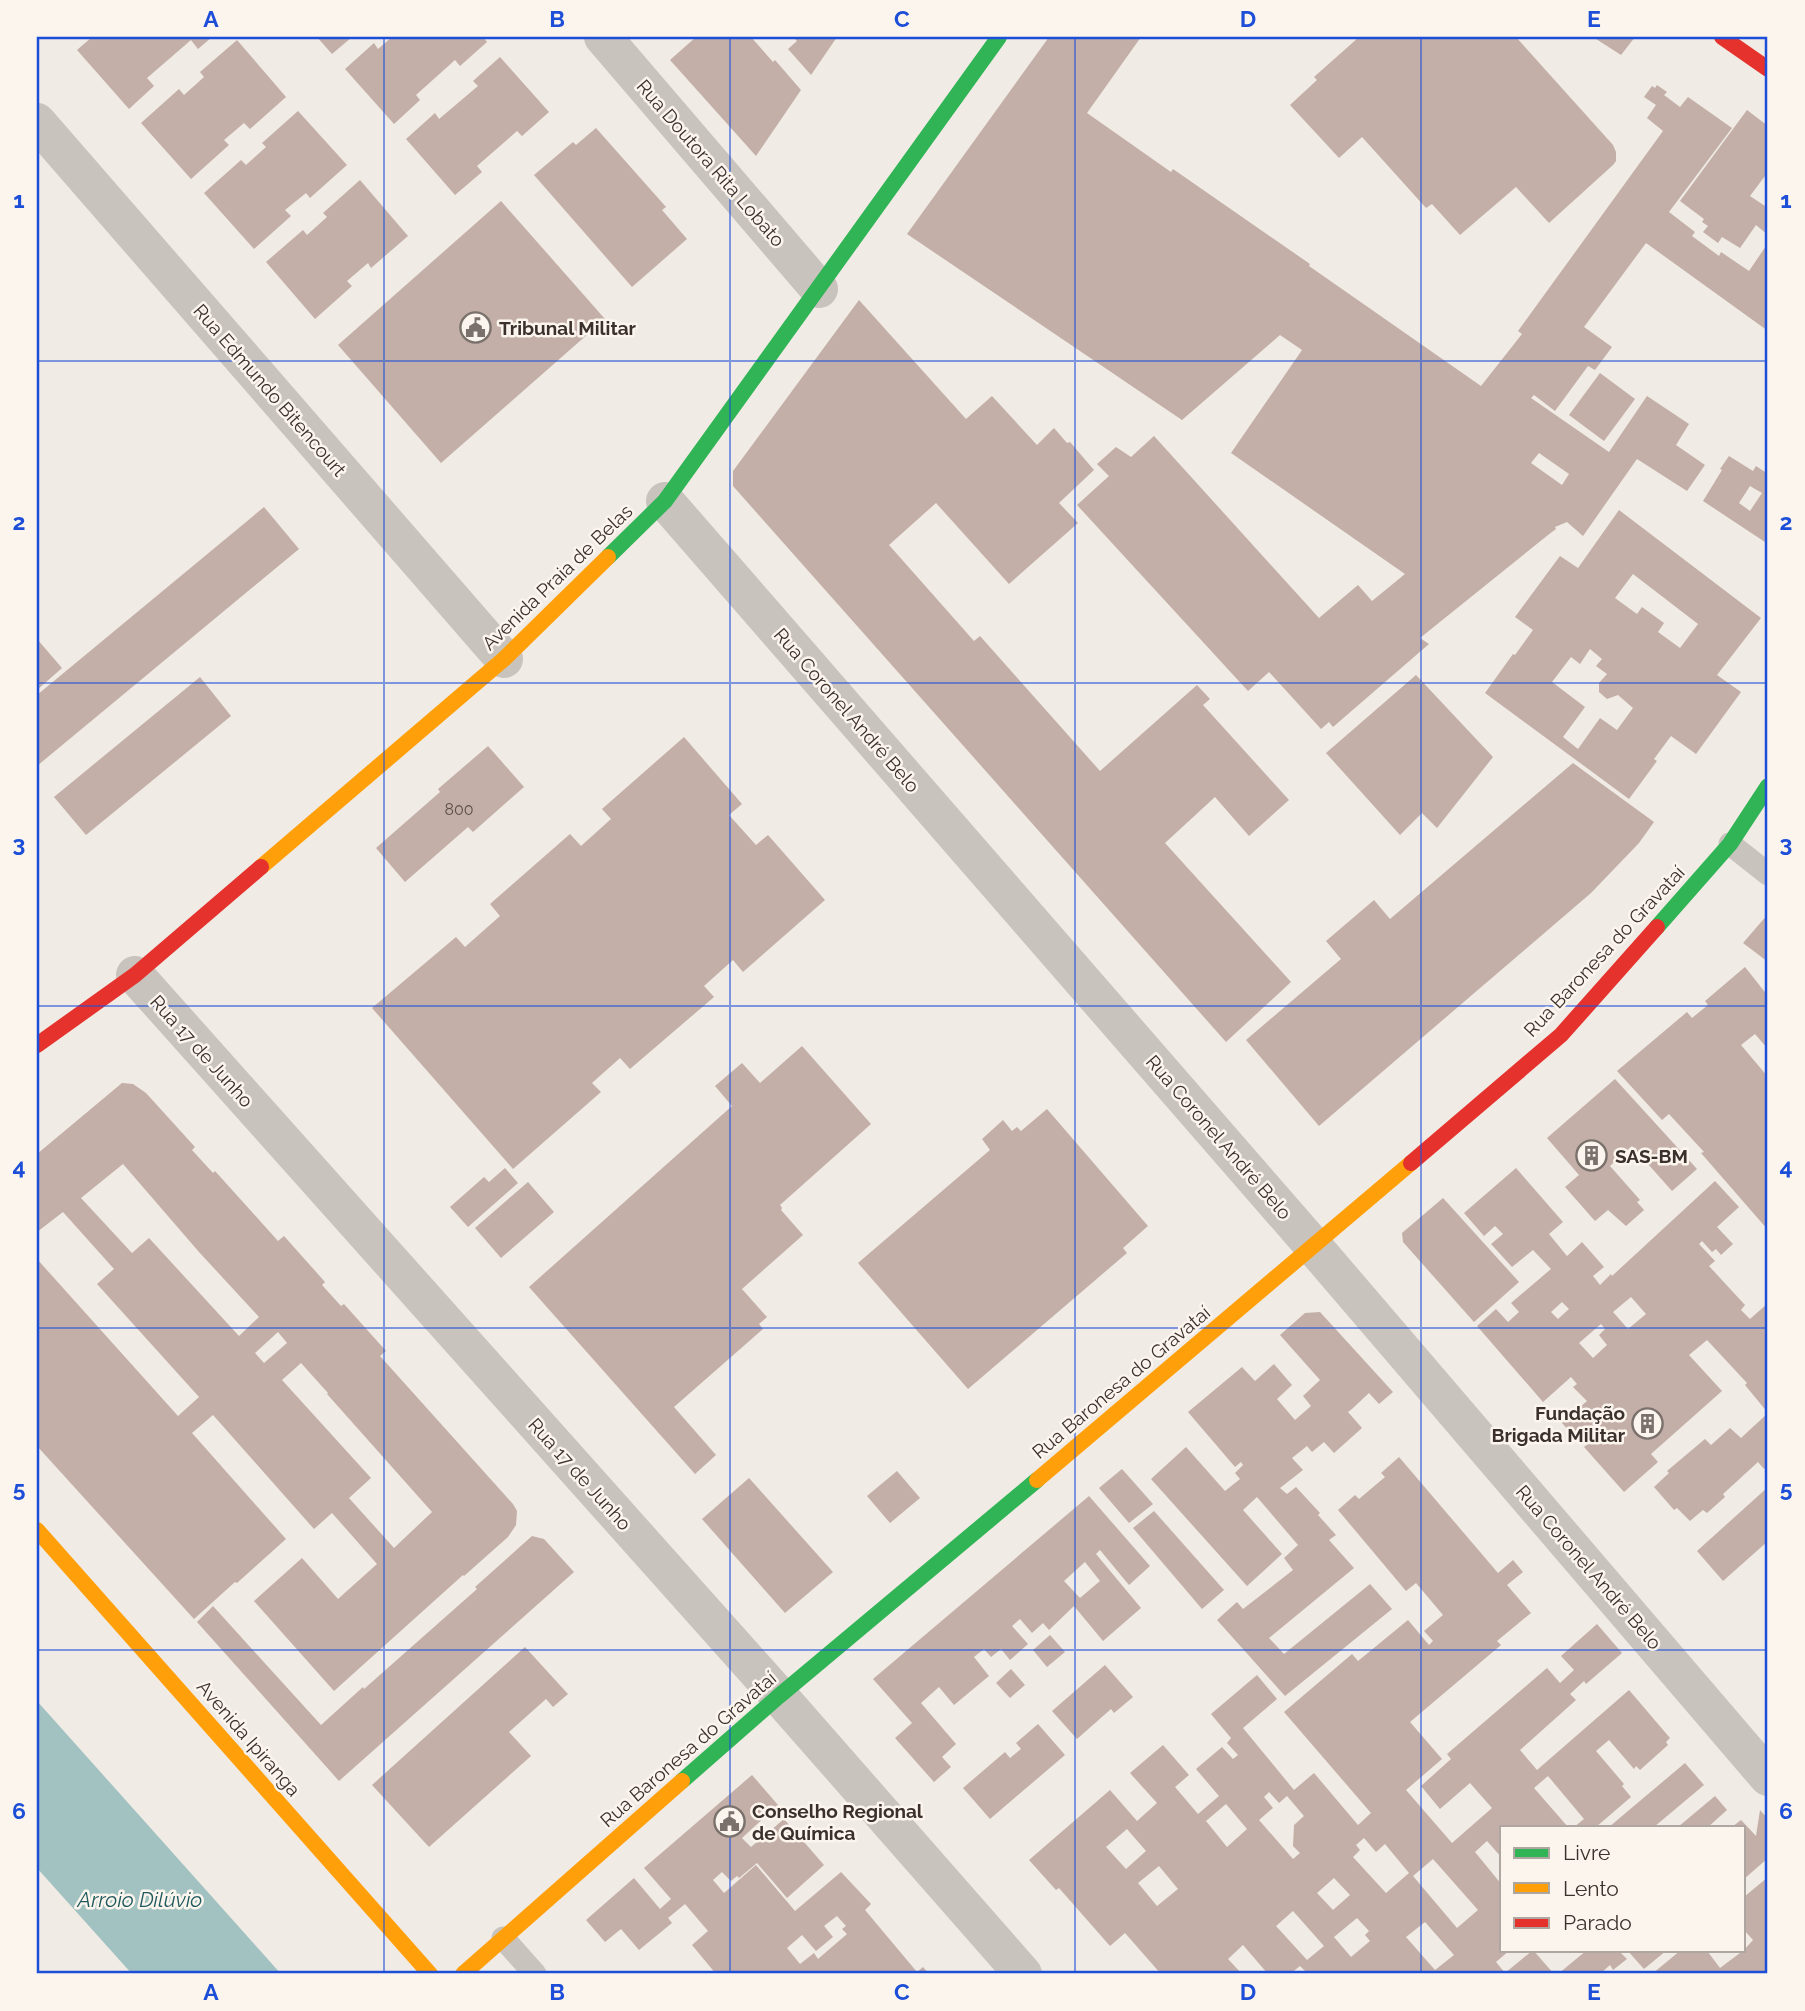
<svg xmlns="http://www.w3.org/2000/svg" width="1805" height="2011" font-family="Raleway,sans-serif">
<rect width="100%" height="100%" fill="#f0ebe5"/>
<!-- water -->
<polygon fill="#a1c2c1" points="37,1701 281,1974 132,1974 37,1868"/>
<!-- building -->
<g fill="#c3afa7" fill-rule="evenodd">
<polygon points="92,37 212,37 198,49 191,40 147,78 154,86 129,109 77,50"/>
<polygon points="317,37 352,37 332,54"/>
<polygon points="392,37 483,37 487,42 460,66 455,60 416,95 420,100 394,124 345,69 374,43 378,49"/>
<polygon points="696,37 751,37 773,62 775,60 801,90 756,156 670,60"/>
<polygon points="793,37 837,37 811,75 788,49 797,41"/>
<path d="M1049 37H1141L1087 113 1171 172 1173 169 1310 264 1309 266 1481 386 1522 334 1518 331 1663 131 1647 118 1656 105 1644 97 1652 86 1655 88 1657 85 1667 92 1664 95 1680 107 1688 97 1732 128 1669 212 1695 232 1692 236 1719 256 1721 252 1749 271 1768 243V331L1646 243 1584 327 1612 347 1595 370 1588 366 1555 411 1534 395 1531 398 1609 452 1647 396 1689 424 1676 445 1705 465 1687 491 1637 459 1583 536 1567 522 1555 527 1556 529 1548 535 1420 638 1429 644 1333 727 1329 722 1321 729 1269 672 1248 691 1077 505 1109 476 1097 464 1116 447 1131 457 1154 436 1319 618 1358 585 1372 601 1405 574 1231 453 1302 350 1280 335 1182 420 907 234ZM1539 453 1569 474 1562 485 1531 463Z"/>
<polygon points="1359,37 1516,37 1613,145 1616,152 1616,161 1613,165 1549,223 1516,187 1460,235 1432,204 1426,208 1362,137 1339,158 1290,105 1317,80 1314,77"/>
<polygon points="1593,37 1635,37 1621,55"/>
<polygon points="237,40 286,97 250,129 244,123 224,140 229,145 191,179 141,123 179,89 184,95 204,77 200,72"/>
<polygon points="500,57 549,112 522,136 517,131 477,166 482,172 455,195 406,139 435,113 439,119 478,86 473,81"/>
<polygon points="1747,110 1768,126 1768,179 1765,176 1750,196 1765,206 1768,202 1768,235 1756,225 1740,248 1722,237 1718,243 1703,232 1708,226 1702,222 1704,219 1680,201"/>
<polygon points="298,111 347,165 310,198 306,193 285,210 291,216 254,249 204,193 241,160 246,165 266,147 262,143"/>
<polygon points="596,128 666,207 662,210 687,239 632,287 534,175 573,142 576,145"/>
<polygon points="360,180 408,236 371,268 368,263 347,281 352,286 315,319 266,262 303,230 307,235 327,217 323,213"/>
<polygon points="501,201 605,319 441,463 338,345"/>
<polygon points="859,300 966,419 992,396 1037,445 1054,428 1067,443 1070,442 1094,470 1059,503 1078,523 1009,584 936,503 889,545 974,641 980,636 1100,771 1197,685 1210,699 1203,705 1289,800 1249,836 1215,797 1165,843 1291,982 1226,1042 733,486 733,471"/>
<polygon points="1600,373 1635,399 1604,441 1569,415"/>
<path d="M1729 456 1753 471 1756 466 1768 474V544L1703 501 1722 470 1720 469ZM1750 486 1762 493 1750 511 1739 503Z"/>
<polygon points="264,507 299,549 37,766 37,695"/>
<path d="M1619 510 1761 618 1717 675 1741 692 1696 754 1671 736 1654 759 1657 761 1629 799 1485 693 1513 654 1515 655 1533 630 1515 617 1560 556 1578 568ZM1633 574 1698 624 1680 648 1658 632 1664 623 1642 607 1637 614 1615 598ZM1590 649 1602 659 1596 666 1607 674 1599 683V692L1607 699 1618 695 1633 708 1617 730 1600 718 1578 749 1563 737 1585 707 1552 682 1571 657 1580 664Z"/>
<polygon points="37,639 62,668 37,690"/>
<polygon points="1416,675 1493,757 1437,828 1422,813 1400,835 1326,753"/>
<polygon points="200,677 231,716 86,835 54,797"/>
<polygon points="684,737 742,804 729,815 756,845 768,835 825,900 743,972 733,960 704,986 714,997 630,1069 620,1058 592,1083 601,1092 513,1169 372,1008 456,937 465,947 500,916 490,904 570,834 581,846 611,819 602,809"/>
<polygon points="488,746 524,787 473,832 468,827 405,882 376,848 440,792 438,789"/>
<polygon points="1573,763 1654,822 1639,843 1591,893 1319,1126 1246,1040 1341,959 1326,941 1374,900 1390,919"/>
<polygon points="1768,914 1768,962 1743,943"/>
<polygon points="1745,967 1768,996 1768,1047 1767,1048 1755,1034 1741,1045 1768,1077 1768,1230 1701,1153 1704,1152 1669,1114 1662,1120 1617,1071 1687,1012 1692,1018 1708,1005 1705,1001"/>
<polygon points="802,1046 871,1124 780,1205 782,1208 781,1210 803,1235 742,1289 767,1317 759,1324 763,1329 674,1407 716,1455 695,1474 529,1287 732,1106 715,1086 742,1063 760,1083"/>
<polygon points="1615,1079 1697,1169 1672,1191 1632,1146 1610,1166 1640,1200 1637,1202 1644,1210 1626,1226 1608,1210 1595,1221 1565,1187 1579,1175 1547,1138"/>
<path d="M122 1083 133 1084 146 1093 195 1147 192 1150 213 1173 215 1171 278 1241 284 1236 325 1282 322 1285 341 1306 344 1304 386 1351 380 1356 513 1504 517 1511 516 1525 508 1537 464 1576 463 1575 334 1691 254 1601 302 1558 338 1599 377 1564 332 1513 314 1529 213 1415 192 1433 286 1539 237 1583 235 1582 194 1619 37 1446V1259L178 1416 199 1397 97 1284 114 1269 63 1212 37 1232V1154ZM123 1164 199 1252 259 1317 239 1336 149 1238 132 1253 81 1198ZM278 1332 287 1343 264 1363 255 1353ZM301 1363 328 1393 327 1394 432 1512 394 1548 349 1498 371 1478 282 1380Z"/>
<polygon points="1047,1109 1148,1226 1123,1248 1127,1253 968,1389 858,1263 990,1150 982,1139 1003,1120 1012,1131 1017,1127 1021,1131"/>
<polygon points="505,1168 518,1183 468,1227 450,1207 484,1177 489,1182"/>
<path d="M1516 1168 1563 1222 1549 1234 1567 1256 1582 1242 1604 1267 1593 1276 1600 1285 1611 1274 1612 1276 1715 1181 1739 1207 1717 1227 1733 1244 1721 1255 1716 1249 1712 1252 1702 1241 1699 1244 1715 1261 1709 1266 1745 1305 1741 1310 1750 1319 1768 1303V1413L1745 1385 1747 1383 1707 1340 1689 1355 1722 1391 1651 1454 1658 1462 1624 1492 1584 1447 1589 1443 1583 1437 1578 1441 1562 1423 1587 1401 1573 1387 1577 1384 1571 1377 1543 1402 1477 1326 1496 1309 1508 1322 1519 1312 1511 1303 1551 1269 1533 1250 1512 1267 1491 1244 1503 1234 1495 1226 1484 1236 1464 1213ZM1631 1297 1646 1314 1628 1329 1613 1312ZM1562 1302 1569 1309 1558 1319 1551 1312ZM1601 1324 1605 1329 1599 1335 1607 1345 1593 1358 1579 1343Z"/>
<polygon points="528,1182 554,1212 501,1258 475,1228"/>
<polygon points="1443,1198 1519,1282 1474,1322 1403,1242 1402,1233"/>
<polygon points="1320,1312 1393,1392 1379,1404 1369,1393 1352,1409 1348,1412 1362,1428 1334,1453 1324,1442 1312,1452 1307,1446 1292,1458 1303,1470 1280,1488 1287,1494 1296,1487 1320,1513 1318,1515 1336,1535 1329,1540 1354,1568 1269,1638 1284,1654 1370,1584 1392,1609 1285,1696 1217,1620 1237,1602 1243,1609 1293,1570 1284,1558 1298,1545 1257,1497 1243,1510 1282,1554 1247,1586 1151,1479 1186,1447 1225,1491 1240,1479 1235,1473 1243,1465 1241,1462 1235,1467 1188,1412 1242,1367 1255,1381 1274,1364 1292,1385 1277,1399 1295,1420 1311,1406 1303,1396 1320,1380 1280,1335 1305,1313"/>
<polygon points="1768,1413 1768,1465 1764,1469 1758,1462 1723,1494 1725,1497 1707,1513 1703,1510 1690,1521 1677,1508 1674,1510 1654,1487 1669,1473 1667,1471 1705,1439 1711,1445 1730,1428 1741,1438"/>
<path d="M1399 1457 1498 1573 1513 1560 1523 1572 1507 1585 1531 1613 1497 1641 1501 1645 1410 1722 1442 1759 1406 1790 1452 1843 1492 1808 1470 1783 1440 1809 1421 1786 1451 1759 1447 1754 1547 1668 1560 1683 1574 1670 1561 1656 1597 1624 1622 1653 1586 1684 1584 1681 1570 1694 1576 1700 1520 1750 1537 1770 1629 1690 1670 1738 1666 1742 1668 1745 1640 1770 1636 1766 1634 1769 1609 1740 1596 1751 1624 1784 1622 1786 1631 1797 1596 1827H1574L1584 1819 1548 1776 1534 1788 1568 1827H1502V1858L1487 1841 1475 1852 1502 1885V1950H1510L1496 1962 1505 1973 1533 1950 1554 1974H1435L1433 1973 1431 1974H1308L1300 1966 1290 1974H1268L1243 1945 1228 1959 1242 1974H1161L1125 1933 1110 1946 1059 1888 1056 1890 1029 1860 1110 1790 1137 1821 1157 1803 1130 1773 1163 1745 1189 1775 1175 1787 1198 1814 1219 1796 1196 1769 1222 1747 1233 1759 1238 1755 1227 1743 1231 1738 1211 1714 1257 1675 1277 1699 1243 1728 1294 1790 1314 1773 1358 1825 1371 1813 1284 1712 1352 1654 1358 1661 1408 1620 1429 1645 1433 1641 1424 1631 1443 1615 1416 1583 1406 1591 1338 1510 1355 1495 1359 1499 1385 1477 1381 1473ZM1269 1792 1279 1803 1287 1796 1304 1816 1294 1825 1293 1846 1300 1853 1293 1859 1259 1820 1273 1808 1264 1797ZM1226 1804 1247 1829 1227 1847 1206 1821ZM1127 1829 1146 1851 1126 1869 1106 1847ZM1364 1838 1376 1852 1385 1844 1409 1873 1386 1893 1353 1857 1360 1850 1356 1845ZM1433 1859 1478 1910 1457 1928 1413 1876ZM1159 1866 1178 1889 1157 1906 1138 1883ZM1334 1878 1350 1895 1333 1910 1317 1893ZM1293 1911 1324 1946 1307 1960 1276 1926ZM1357 1918 1369 1931 1365 1935 1370 1941 1351 1957 1334 1937ZM1425 1922 1454 1955 1435 1970 1406 1937Z"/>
<polygon points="1122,1469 1153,1504 1129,1523 1099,1488"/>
<polygon points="897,1471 920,1498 890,1523 867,1496"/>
<polygon points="749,1478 833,1572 785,1613 702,1519"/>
<polygon points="1768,1487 1768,1541 1723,1581 1697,1551"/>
<path d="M1089 1496 1150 1566 1129 1585 1100 1550 1096 1554 1141 1608 1103 1641 1074 1606 1049 1630 1043 1623 1032 1633 1020 1619 1012 1626 1028 1644 1010 1660 1001 1649 991 1657 984 1649 974 1657 989 1676 954 1705 939 1687 921 1703 956 1744 942 1757 951 1767 934 1782 895 1738 912 1723 873 1679ZM1085 1562 1100 1581 1080 1598 1064 1581Z"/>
<polygon points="1154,1511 1224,1590 1202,1609 1133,1528"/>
<polygon points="532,1536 544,1539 574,1572 339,1781 197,1622 213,1606 321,1725 363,1687 364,1689 477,1589 475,1587"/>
<polygon points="1050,1635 1065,1652 1047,1667 1033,1650"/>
<polygon points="525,1647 568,1694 553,1707 546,1699 509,1732 531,1756 429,1847 372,1785"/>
<polygon points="1105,1665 1133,1697 1114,1713 1111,1709 1077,1739 1052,1711"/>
<polygon points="1011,1669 1025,1685 1010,1698 996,1683"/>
<polygon points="1038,1724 1065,1755 990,1819 963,1788 1005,1752 1010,1758 1021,1749 1016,1743"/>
<polygon points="1685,1763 1704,1785 1654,1827 1609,1827"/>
<path d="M752 1775 778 1805 742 1838 751 1847 784 1819 824 1865 787 1898 757 1863 739 1878 737 1876 731 1881 722 1872 713 1880 724 1893 756 1865 795 1911 841 1872 871 1904 865 1910 917 1972 923 1967 929 1974H716L692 1945 708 1931 685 1904 668 1918 672 1923 639 1950 621 1929 605 1942 586 1920 634 1878 660 1909 671 1899 644 1868ZM837 1916 846 1926 842 1929 847 1934 818 1959 814 1953 800 1964 787 1948 802 1935 816 1951 833 1937 824 1926Z"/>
<polygon points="1715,1796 1727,1810 1708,1827 1678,1827"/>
<polygon points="1760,1810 1768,1819 1768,1858 1744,1879 1744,1827 1732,1827 1741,1820 1756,1836"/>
<polygon points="1768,1877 1768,1918 1765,1921 1768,1925 1768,1974 1652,1974 1681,1950 1711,1950 1708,1952 1720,1968 1744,1950 1753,1940 1744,1930 1744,1897"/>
<polygon points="1587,1950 1623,1950 1620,1952 1627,1959 1613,1970 1610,1965 1600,1974 1558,1974"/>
<polygon points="1627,1950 1667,1950 1644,1969"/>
</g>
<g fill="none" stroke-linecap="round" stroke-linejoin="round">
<!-- lane -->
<g stroke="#c9c3be" stroke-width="23">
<polyline points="1730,844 1768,874"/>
<polyline points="503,1938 535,1974"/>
</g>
<!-- street -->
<g stroke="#c9c3be" stroke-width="38">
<polyline points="603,37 819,289"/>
<polyline points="37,122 504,659"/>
<polyline points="665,501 1314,1247 1768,1777"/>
<polyline points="135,975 779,1696 1023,1974"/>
</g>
<!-- fast -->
<g stroke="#30b455" stroke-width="16">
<polyline points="608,557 665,501 999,37"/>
<polyline points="1657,927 1730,844 1768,786"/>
<polyline points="682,1781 779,1696 1037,1480"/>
</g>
<!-- slow -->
<g stroke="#ff9f0a" stroke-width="16">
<polyline points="261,867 504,659 608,557"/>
<polyline points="1037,1480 1411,1163"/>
<polyline points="37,1530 430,1974"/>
<polyline points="463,1974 682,1781"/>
</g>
<!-- jam -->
<g stroke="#e5322d" stroke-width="16">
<polyline points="1722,37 1768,69"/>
<polyline points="37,1045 135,975 261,867"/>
<polyline points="1411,1163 1561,1035 1657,927"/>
</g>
</g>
<!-- grid -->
<path fill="none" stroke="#1d4ed8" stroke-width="2" stroke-opacity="0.55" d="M384 37V1974M730 37V1974M1075 37V1974M1421 37V1974M37 361H1768M37 683H1768M37 1006H1768M37 1328H1768M37 1650H1768"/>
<!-- icons -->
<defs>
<symbol id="civic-ring" viewBox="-11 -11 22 22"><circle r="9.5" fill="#fbf5ee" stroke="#7a716c" stroke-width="1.5"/><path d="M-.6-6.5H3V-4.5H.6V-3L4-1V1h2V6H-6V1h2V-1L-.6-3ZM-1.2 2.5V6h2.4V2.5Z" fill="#7a716c"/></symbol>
<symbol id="building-ring" viewBox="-11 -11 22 22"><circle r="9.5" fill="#fbf5ee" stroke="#7a716c" stroke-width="1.5"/><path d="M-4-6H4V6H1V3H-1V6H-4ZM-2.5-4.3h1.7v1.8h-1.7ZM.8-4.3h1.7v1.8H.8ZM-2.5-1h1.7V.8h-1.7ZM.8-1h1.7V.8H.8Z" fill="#7a716c"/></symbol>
</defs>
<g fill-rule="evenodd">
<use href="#civic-ring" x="458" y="310" width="35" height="35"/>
<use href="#building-ring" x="1574" y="1138" width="35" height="35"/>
<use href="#building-ring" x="1630" y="1406" width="35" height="35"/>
<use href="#civic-ring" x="712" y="1804" width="35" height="35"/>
</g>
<g text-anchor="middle" stroke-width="5" stroke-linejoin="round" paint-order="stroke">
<!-- number labels -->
<g font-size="16" fill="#5d504a">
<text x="459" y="815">800</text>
</g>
<!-- street labels -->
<g font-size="19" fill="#3b302b" stroke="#fbf5ee">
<text transform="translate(711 163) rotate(49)" y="7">Rua Doutora Rita Lobato</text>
<text transform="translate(270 390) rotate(49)" y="7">Rua Edmundo Bitencourt</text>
<text transform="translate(557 577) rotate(-44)" y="7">Avenida Praia de Belas</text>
<text transform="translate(847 710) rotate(49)" y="7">Rua Coronel André Belo</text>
<text transform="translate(1604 951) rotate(-47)" y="7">Rua Baronesa do Gravataí</text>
<text transform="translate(202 1051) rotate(48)" y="7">Rua 17 de Junho</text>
<text transform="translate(1219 1137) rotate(49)" y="7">Rua Coronel André Belo</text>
<text transform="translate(1121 1382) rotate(-40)" y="7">Rua Baronesa do Gravataí</text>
<text transform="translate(580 1474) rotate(48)" y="7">Rua 17 de Junho</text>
<text transform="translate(1589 1567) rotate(49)" y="7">Rua Coronel André Belo</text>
<text transform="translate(249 1738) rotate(49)" y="7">Avenida Ipiranga</text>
<text transform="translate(688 1749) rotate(-41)" y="7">Rua Baronesa do Gravataí</text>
</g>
<!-- poi labels -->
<g font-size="19" font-weight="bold" fill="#3b302b" stroke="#fbf5ee" text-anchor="start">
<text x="499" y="335">Tribunal Militar</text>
<text x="1615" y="1163">SAS-BM</text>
<text x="1625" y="1420" text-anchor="end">Fundação<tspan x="1625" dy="22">Brigada Militar</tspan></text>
<text x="752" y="1818">Conselho Regional<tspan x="752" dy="22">de Química</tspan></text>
</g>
<!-- water labels -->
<g font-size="21" font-style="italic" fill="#1f5a5e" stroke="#fbf5ee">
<text x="140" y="1907">Arroio Dilúvio</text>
</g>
</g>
<!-- border -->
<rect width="1805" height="2011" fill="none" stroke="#fbf5ee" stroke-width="77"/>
<!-- legend -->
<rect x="1500" y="1826" width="245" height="126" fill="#fbf5ee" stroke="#aea6a0" stroke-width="2"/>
<rect x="1514" y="1848" width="35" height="10" fill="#30b455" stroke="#aea6a0" stroke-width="2"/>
<text x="1563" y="1860" font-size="21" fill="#3b302b">Livre</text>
<rect x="1514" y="1883" width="35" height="10" fill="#ff9f0a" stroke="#aea6a0" stroke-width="2"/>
<text x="1563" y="1896" font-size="21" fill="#3b302b">Lento</text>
<rect x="1514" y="1918" width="35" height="10" fill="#e5322d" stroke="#aea6a0" stroke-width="2"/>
<text x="1563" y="1930" font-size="21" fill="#3b302b">Parado</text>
<rect x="38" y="38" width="1728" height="1934" fill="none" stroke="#1d4ed8" stroke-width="2.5"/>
<g font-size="23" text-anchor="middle" font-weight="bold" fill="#1d4ed8">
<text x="211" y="27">A</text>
<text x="557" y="27">B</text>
<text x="902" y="27">C</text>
<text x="1248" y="27">D</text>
<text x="1594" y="27">E</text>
<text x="19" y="208">1</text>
<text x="1786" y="208">1</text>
<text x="19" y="530">2</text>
<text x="1786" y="530">2</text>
<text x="19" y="852">3</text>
<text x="1786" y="852">3</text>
<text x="19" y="1175">4</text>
<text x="1786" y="1175">4</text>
<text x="19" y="1497">5</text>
<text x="1786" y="1497">5</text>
<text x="19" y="1819">6</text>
<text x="1786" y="1819">6</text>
<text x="211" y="2000">A</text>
<text x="557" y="2000">B</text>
<text x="902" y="2000">C</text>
<text x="1248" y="2000">D</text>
<text x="1594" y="2000">E</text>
</g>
</svg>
